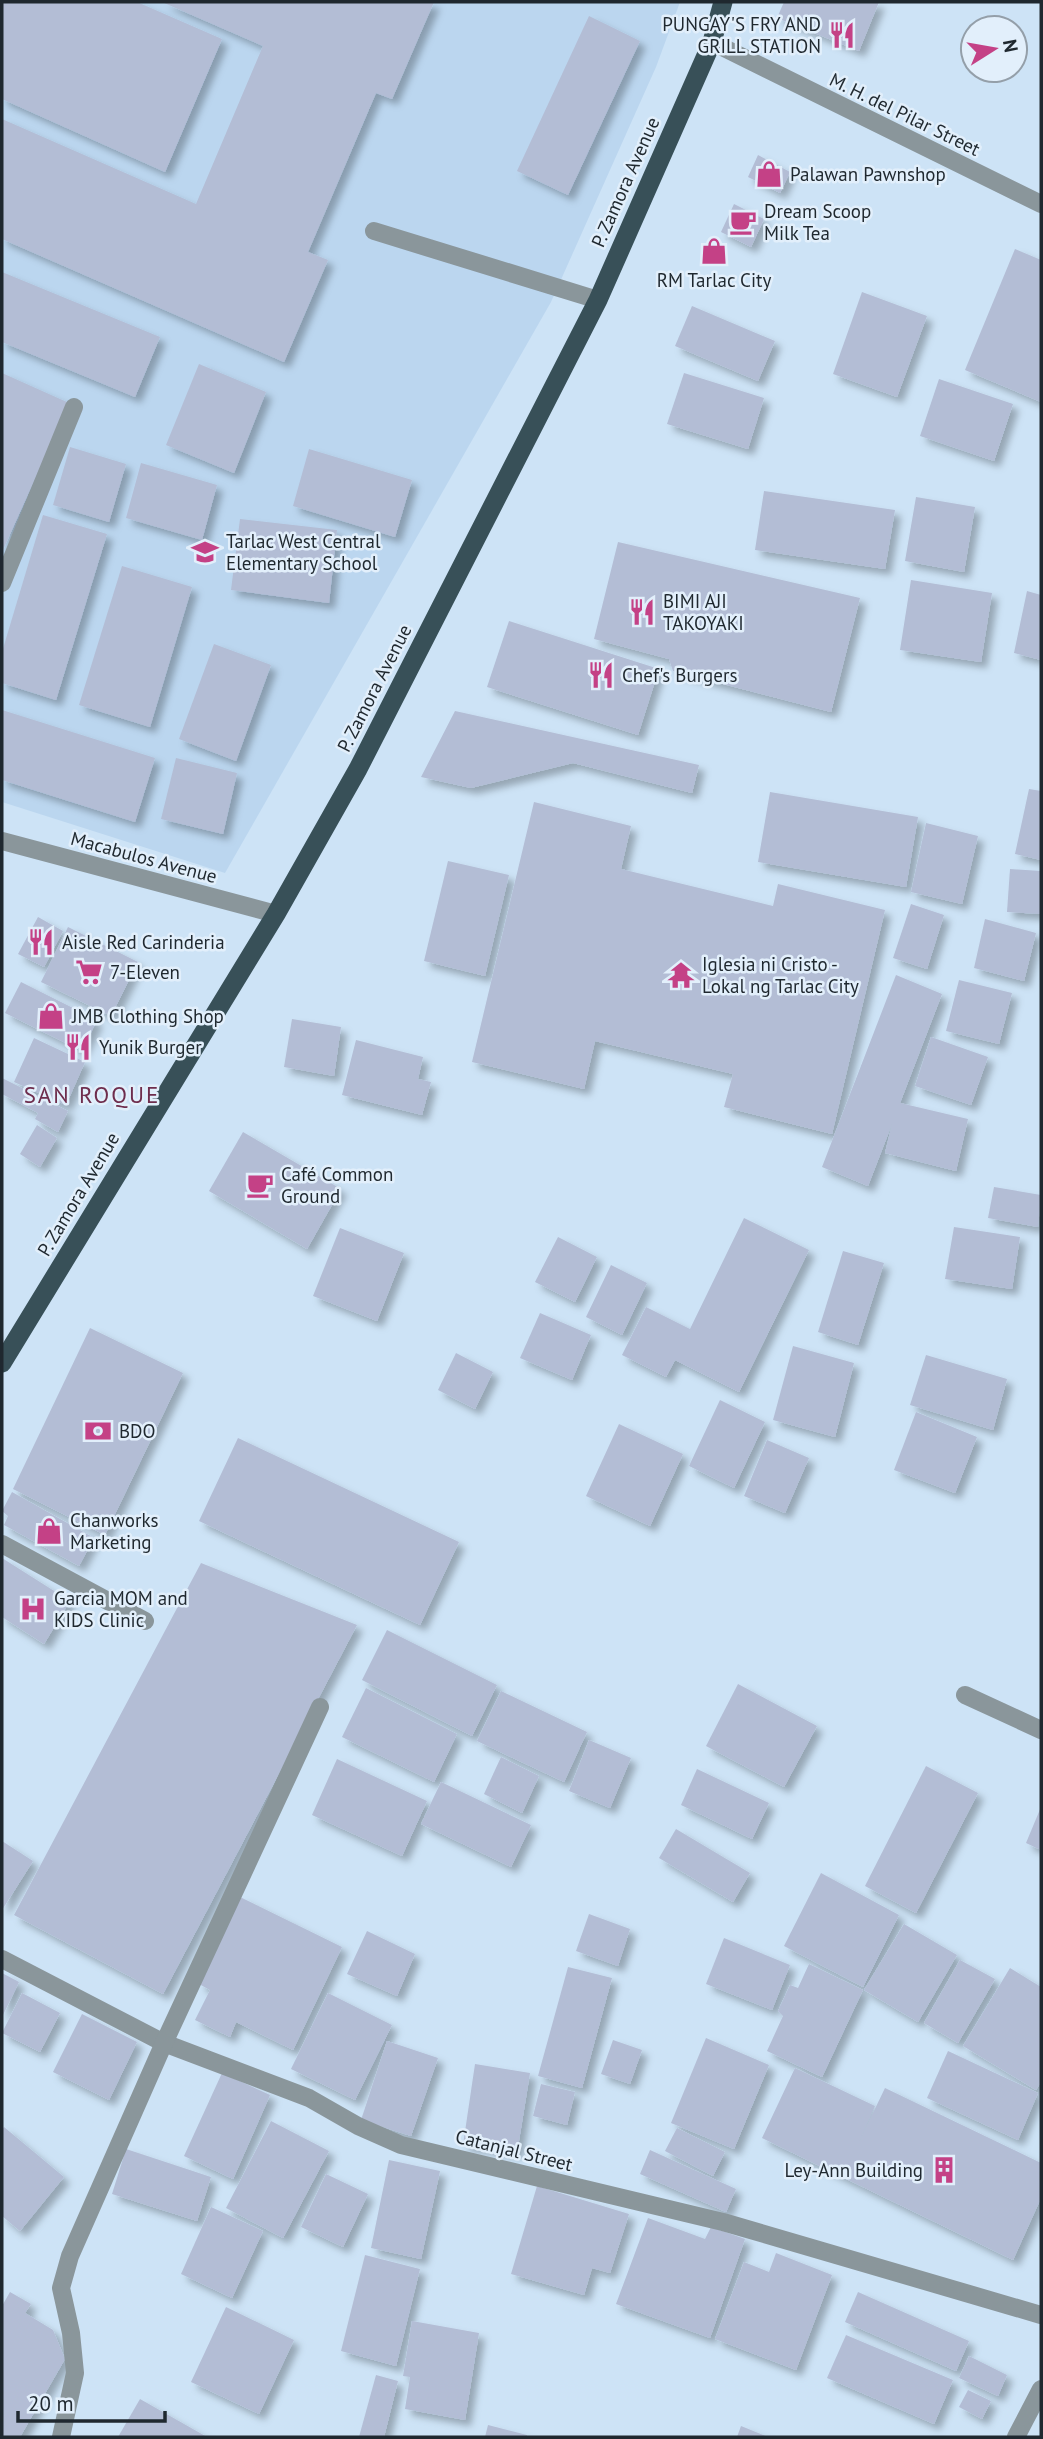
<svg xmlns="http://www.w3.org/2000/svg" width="1043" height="2439" font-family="'PT Sans',sans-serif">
<defs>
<filter id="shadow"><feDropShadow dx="6" dy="6" stdDeviation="3.5" flood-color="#0004"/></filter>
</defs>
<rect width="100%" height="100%" fill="#cde3f6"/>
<!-- built -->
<polygon fill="#bbd6ef" points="2,2 680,2 656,67 551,302 225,873 2,802"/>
<!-- building -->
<g fill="#b3bdd5" filter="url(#shadow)">
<polygon points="2,2 137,2 222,39 165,172 2,99"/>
<polygon points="162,2 434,2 392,99 376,93 308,252 328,260 284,362 2,239 2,119 196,204 263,46"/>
<polygon points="784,2 879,2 859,51 777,18"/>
<polygon points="589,16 640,41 568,195 517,171"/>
<polygon points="758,155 790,172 780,193 748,177"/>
<polygon points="734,204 764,219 751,247 721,232"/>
<polygon points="1015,249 1041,260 1041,402 965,370"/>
<polygon points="2,272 160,337 135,397 2,342"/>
<polygon points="862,292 927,316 897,397 833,374"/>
<polygon points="692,306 775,341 758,381 675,346"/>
<polygon points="199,364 266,392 234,473 166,445"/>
<polygon points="2,373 69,403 2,552"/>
<polygon points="684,373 764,398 748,449 667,424"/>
<polygon points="939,379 1013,404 994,461 920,436"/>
<polygon points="70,447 126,464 109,522 53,505"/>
<polygon points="309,449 412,480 395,537 293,506"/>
<polygon points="141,463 217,485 202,540 126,518"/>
<polygon points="764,491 895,510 885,569 755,550"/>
<polygon points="916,497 975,507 964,572 905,561"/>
<polygon points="43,515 107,534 56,700 2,683 2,652"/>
<polygon points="240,519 337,530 329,603 231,590"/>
<polygon points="618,542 860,598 831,712 673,671 669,659 594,639"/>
<polygon points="122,566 192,587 150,727 79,705"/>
<polygon points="911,580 992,593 981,662 900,650"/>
<polygon points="1027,591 1041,595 1041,660 1014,653"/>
<polygon points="509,621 659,669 638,735 487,687"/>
<polygon points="214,644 271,665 236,761 179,739"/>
<polygon points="2,710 155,758 135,822 2,780"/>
<polygon points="455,711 699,765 692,793 573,763 471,788 421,777"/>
<polygon points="176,758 237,773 223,834 161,819"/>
<polygon points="1029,789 1041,791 1041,860 1015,854"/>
<polygon points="770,792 918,817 906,887 758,862"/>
<polygon points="534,802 631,826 621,869 773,906 778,884 885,910 832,1134 724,1107 733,1074 595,1041 584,1089 472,1062"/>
<polygon points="926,823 978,836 962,904 911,892"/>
<polygon points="448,861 509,875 485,976 424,961"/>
<polygon points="1010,869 1041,871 1041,914 1007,912"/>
<polygon points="911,904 944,915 927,969 893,958"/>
<polygon points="38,917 63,931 44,967 18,954"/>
<polygon points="985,919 1036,933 1024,981 974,968"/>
<polygon points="68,927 138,962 111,1016 41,982"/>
<polygon points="896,975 942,994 900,1103 968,1119 956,1171 885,1153 892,1124 868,1186 822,1167"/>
<polygon points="959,980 1012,993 999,1044 946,1031"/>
<polygon points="21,982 97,1020 82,1051 5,1013"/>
<polygon points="292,1019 341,1027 334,1076 284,1067"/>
<polygon points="931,1037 988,1057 971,1105 915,1086"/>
<polygon points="34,1038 85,1062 66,1105 14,1082"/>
<polygon points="356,1040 423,1057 418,1079 431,1082 422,1115 342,1095"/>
<polygon points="2,1078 68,1111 58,1132 35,1119 38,1113 2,1094"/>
<polygon points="37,1125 57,1138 40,1167 20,1154"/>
<polygon points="243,1132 341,1189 307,1249 209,1191"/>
<polygon points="994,1187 1041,1195 1038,1227 988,1218"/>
<polygon points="744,1218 809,1250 739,1392 675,1360 666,1377 622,1355 646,1307 690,1329"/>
<polygon points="954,1227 1020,1237 1012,1289 945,1279"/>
<polygon points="340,1228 404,1253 377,1321 313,1296"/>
<polygon points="558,1237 597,1257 575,1302 535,1282"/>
<polygon points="843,1251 884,1263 858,1345 818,1332"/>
<polygon points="611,1265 647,1283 622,1335 586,1317"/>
<polygon points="540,1313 591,1335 572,1380 520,1358"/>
<polygon points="90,1328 183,1373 105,1535 13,1489"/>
<polygon points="793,1346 854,1363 835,1437 773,1420"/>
<polygon points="456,1353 493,1372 475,1409 438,1390"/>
<polygon points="926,1355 1007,1379 993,1430 910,1405"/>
<polygon points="720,1400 765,1422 734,1488 689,1466"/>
<polygon points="916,1412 977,1437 955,1493 894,1470"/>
<polygon points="619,1424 683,1454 650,1526 586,1496"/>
<polygon points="238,1438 459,1542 420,1625 199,1521"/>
<polygon points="767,1440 809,1458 785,1513 744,1496"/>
<polygon points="12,1492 94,1538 79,1566 4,1525 8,1516 2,1511"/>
<polygon points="2,1558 70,1601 44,1644 2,1617"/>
<polygon points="201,1563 357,1625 163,1994 14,1915"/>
<polygon points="387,1630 497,1685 472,1736 362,1680"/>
<polygon points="738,1684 817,1726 784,1787 706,1746"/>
<polygon points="366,1688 457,1734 434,1782 342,1737"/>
<polygon points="501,1691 587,1732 564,1782 477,1741"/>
<polygon points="589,1740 631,1758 610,1808 569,1791"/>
<polygon points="501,1757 539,1776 522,1813 484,1794"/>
<polygon points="337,1759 427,1801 402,1856 312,1815"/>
<polygon points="926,1766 978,1793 916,1913 865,1886"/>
<polygon points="697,1769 769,1803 752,1839 681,1805"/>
<polygon points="441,1782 531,1825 511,1867 421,1824"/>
<polygon points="1041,1807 1041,1850 1026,1843"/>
<polygon points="676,1829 750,1873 733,1902 659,1858"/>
<polygon points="2,1841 33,1861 2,1910"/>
<polygon points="821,1873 899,1915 863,1987 784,1946"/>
<polygon points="240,1897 342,1947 293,2050 236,2022 230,2037 195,2020 210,1990 199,1984"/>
<polygon points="589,1914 630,1929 618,1966 576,1951"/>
<polygon points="904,1924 957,1955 918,2022 864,1990"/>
<polygon points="367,1931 415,1954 397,1996 347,1974"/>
<polygon points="724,1938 790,1965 772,2010 706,1984"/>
<polygon points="960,1960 995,1979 958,2043 924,2023"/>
<polygon points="809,1964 863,1990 822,2077 767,2051 783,2016 778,2011 790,1985 798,1988"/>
<polygon points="568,1967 612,1978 582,2088 538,2076"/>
<polygon points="1010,1968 1041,1987 1041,2082 1036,2090 963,2046"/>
<polygon points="2,1973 19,1982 2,2017"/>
<polygon points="22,1993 60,2013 40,2052 2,2033"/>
<polygon points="328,1993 392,2025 355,2100 291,2069"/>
<polygon points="82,2014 137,2042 109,2100 53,2072"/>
<polygon points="706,2038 769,2065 734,2149 671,2123"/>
<polygon points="613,2040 642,2050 630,2084 601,2074"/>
<polygon points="387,2041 438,2058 411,2136 361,2120"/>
<polygon points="948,2051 1038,2093 1018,2140 927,2098"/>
<polygon points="475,2064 530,2073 517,2153 463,2145"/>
<polygon points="795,2068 875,2106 859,2142 885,2088 1041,2163 1041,2198 1013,2260 762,2138"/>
<polygon points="222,2073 270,2095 233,2179 184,2156"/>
<polygon points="541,2084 575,2092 567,2125 533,2116"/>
<polygon points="271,2121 329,2151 283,2238 226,2208"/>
<polygon points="4,2127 64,2177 20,2231 2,2216 2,2130"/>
<polygon points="677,2128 725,2152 713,2176 665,2151"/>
<polygon points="126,2149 211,2177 197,2221 112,2194"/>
<polygon points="650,2150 736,2189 726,2212 640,2174"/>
<polygon points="389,2160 440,2171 421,2259 371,2248"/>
<polygon points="326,2174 368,2194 343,2247 301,2227"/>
<polygon points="537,2186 629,2214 610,2273 592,2268 584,2295 511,2274"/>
<polygon points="211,2207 263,2231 232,2298 181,2274"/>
<polygon points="648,2218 705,2239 711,2227 745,2239 710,2338 616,2304"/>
<polygon points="776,2253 832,2275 796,2370 715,2339 744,2262 769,2272"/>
<polygon points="365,2255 420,2269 396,2366 341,2351"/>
<polygon points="10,2292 31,2304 25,2313 53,2330 65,2359 20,2437 2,2437 2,2306"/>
<polygon points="858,2292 969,2341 956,2371 845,2322"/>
<polygon points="226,2307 294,2340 259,2414 191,2382"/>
<polygon points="412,2321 479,2333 465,2420 405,2409 410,2377 403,2376"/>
<polygon points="846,2335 953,2380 934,2424 827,2378"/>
<polygon points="969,2356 1007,2375 998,2396 959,2378"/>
<polygon points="376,2375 398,2381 384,2437 359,2437"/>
<polygon points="968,2390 991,2401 982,2419 959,2407"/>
<polygon points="140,2399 207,2437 118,2437"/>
<polygon points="488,2425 527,2435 527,2437 485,2437"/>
<polygon points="741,2426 768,2437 737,2437"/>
</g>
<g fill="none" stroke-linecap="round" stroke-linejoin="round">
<!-- service -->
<g stroke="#8a969b" stroke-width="18">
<polyline points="374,231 598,300"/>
<polyline points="2,583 74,407"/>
<polyline points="2,1544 145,1621"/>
<polyline points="965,1695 1041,1730"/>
</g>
<!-- minor -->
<g stroke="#8a969b" stroke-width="18">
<polyline points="712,42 1041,204"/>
<polyline points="2,1959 164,2043 309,2098 358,2126 401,2145 723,2222 1041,2315"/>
<polyline points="61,2437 75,2373 71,2333 61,2288 70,2256 164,2043 320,1707"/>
<polyline points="1016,2437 1041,2389"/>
</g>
<!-- tertiary -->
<polyline stroke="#8a969b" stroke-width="18" points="2,841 276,914"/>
<!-- trunk -->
<polyline stroke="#385058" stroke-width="19" points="2,1363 276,914 358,769 598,300 712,42 723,2"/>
</g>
<!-- icons -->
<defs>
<symbol id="restaurant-bare" viewBox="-9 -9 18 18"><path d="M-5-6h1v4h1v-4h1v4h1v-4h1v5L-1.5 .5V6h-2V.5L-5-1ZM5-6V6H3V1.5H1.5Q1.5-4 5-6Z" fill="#c44186" stroke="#e2effb" stroke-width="2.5" paint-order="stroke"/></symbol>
<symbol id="shop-bare" viewBox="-9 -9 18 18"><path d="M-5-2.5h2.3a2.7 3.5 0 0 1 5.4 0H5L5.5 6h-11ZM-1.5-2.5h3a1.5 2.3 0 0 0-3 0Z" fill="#c44186" stroke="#e2effb" stroke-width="2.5" paint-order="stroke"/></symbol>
<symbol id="cafe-bare" viewBox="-9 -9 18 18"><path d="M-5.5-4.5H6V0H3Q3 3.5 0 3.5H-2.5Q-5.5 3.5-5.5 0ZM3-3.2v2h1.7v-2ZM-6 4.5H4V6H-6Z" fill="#c44186" stroke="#e2effb" stroke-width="2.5" paint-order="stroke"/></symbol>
<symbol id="school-bare" viewBox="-9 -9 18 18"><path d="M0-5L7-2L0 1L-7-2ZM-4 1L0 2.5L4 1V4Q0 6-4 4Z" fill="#c44186" stroke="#e2effb" stroke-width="2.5" paint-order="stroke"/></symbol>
<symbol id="supermarket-bare" viewBox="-9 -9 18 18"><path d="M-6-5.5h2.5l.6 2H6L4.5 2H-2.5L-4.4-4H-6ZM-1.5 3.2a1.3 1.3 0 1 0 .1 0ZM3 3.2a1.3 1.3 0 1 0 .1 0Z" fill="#c44186" stroke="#e2effb" stroke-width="2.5" paint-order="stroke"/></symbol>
<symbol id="temple-bare" viewBox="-9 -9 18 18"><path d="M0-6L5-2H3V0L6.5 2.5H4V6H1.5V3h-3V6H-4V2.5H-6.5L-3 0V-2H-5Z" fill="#c44186" stroke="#e2effb" stroke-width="2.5" paint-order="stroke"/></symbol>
<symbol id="bank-bare" viewBox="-9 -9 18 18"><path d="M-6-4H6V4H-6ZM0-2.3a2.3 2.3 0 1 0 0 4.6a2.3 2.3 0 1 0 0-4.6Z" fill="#c44186" stroke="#e2effb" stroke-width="2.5" paint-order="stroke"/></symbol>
<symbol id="hospital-bare" viewBox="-9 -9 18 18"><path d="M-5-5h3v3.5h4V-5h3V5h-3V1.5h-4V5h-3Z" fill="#c44186" stroke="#e2effb" stroke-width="2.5" paint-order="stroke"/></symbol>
<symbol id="building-bare" viewBox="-9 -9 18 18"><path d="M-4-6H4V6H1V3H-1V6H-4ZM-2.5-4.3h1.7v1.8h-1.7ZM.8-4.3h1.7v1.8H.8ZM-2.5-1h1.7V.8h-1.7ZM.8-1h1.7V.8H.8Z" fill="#c44186" stroke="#e2effb" stroke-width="2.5" paint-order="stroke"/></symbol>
</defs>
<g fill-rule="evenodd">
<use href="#restaurant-bare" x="823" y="16" width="38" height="38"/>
<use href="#shop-bare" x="750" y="155" width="38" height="38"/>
<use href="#cafe-bare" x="724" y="203" width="38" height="38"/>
<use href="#shop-bare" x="695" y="232" width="38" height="38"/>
<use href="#school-bare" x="186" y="533" width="38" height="38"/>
<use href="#restaurant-bare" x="623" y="593" width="38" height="38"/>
<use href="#restaurant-bare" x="582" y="656" width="38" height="38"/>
<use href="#restaurant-bare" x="22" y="923" width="38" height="38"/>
<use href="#supermarket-bare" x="70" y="953" width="38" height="38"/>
<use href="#temple-bare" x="662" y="956" width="38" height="38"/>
<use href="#shop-bare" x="32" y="997" width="38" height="38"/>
<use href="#restaurant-bare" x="59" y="1028" width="38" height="38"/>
<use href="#cafe-bare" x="241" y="1166" width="38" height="38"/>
<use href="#bank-bare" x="79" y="1412" width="38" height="38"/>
<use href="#shop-bare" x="30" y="1512" width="38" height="38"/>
<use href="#hospital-bare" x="14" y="1590" width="38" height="38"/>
<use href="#building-bare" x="925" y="2151" width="38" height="38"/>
</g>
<g text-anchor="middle" stroke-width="5" stroke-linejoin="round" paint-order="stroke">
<!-- poi labels -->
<g font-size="19" fill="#1f282f" stroke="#e2effb" text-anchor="start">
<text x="821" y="31" text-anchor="end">PUNGAY'S FRY AND<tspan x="821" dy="22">GRILL STATION</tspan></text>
<text x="790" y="181">Palawan Pawnshop</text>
<text x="764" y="218">Dream Scoop<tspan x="764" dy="22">Milk Tea</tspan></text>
<text x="714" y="287" text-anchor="middle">RM Tarlac City</text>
<text x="226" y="548">Tarlac West Central<tspan x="226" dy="22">Elementary School</tspan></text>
<text x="663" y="608">BIMI AJI<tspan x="663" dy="22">TAKOYAKI</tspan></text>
<text x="622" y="682">Chef's Burgers</text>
<text x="62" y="949">Aisle Red Carinderia</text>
<text x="702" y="971">Iglesia ni Cristo -<tspan x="702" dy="22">Lokal ng Tarlac City</tspan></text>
<text x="110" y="979">7-Eleven</text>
<text x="72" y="1023">JMB Clothing Shop</text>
<text x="99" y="1054">Yunik Burger</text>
<text x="281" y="1181">Café Common<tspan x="281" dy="22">Ground</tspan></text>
<text x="119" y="1438">BDO</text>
<text x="70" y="1527">Chanworks<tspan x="70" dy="22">Marketing</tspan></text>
<text x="54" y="1605">Garcia MOM and<tspan x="54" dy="22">KIDS Clinic</tspan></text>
<text x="923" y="2177" text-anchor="end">Ley-Ann Building</text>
</g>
<!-- street labels -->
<g font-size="19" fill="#1f282f" stroke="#e2effb">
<text transform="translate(905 114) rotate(26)" y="7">M. H. del Pilar Street</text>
<text transform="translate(625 182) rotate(-66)" y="7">P. Zamora Avenue</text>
<text transform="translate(374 688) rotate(-63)" y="7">P. Zamora Avenue</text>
<text transform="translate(144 857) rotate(15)" y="7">Macabulos Avenue</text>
<text transform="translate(78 1194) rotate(-59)" y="7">P. Zamora Avenue</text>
<text transform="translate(514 2150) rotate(14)" y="7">Catanjal Street</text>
</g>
<!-- quarter labels -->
<g font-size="23" letter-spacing="2" fill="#6e2d4d" stroke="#e2effb">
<text x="92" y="1103">SAN ROQUE</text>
</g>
</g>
<!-- border -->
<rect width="1043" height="2439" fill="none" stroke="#1f282f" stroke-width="7"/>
<!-- north arrow -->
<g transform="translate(994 49) rotate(79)"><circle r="33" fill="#e2effb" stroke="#949fa9" stroke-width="2"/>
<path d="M0-5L12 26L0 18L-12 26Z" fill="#c44186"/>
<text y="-10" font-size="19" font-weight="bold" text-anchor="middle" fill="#1f282f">N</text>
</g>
<!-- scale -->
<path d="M18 2411v10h147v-10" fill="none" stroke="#1f282f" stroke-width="3.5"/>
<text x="28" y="2411" font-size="21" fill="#1f282f" stroke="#e2effb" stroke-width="5" paint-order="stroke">20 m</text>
</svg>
